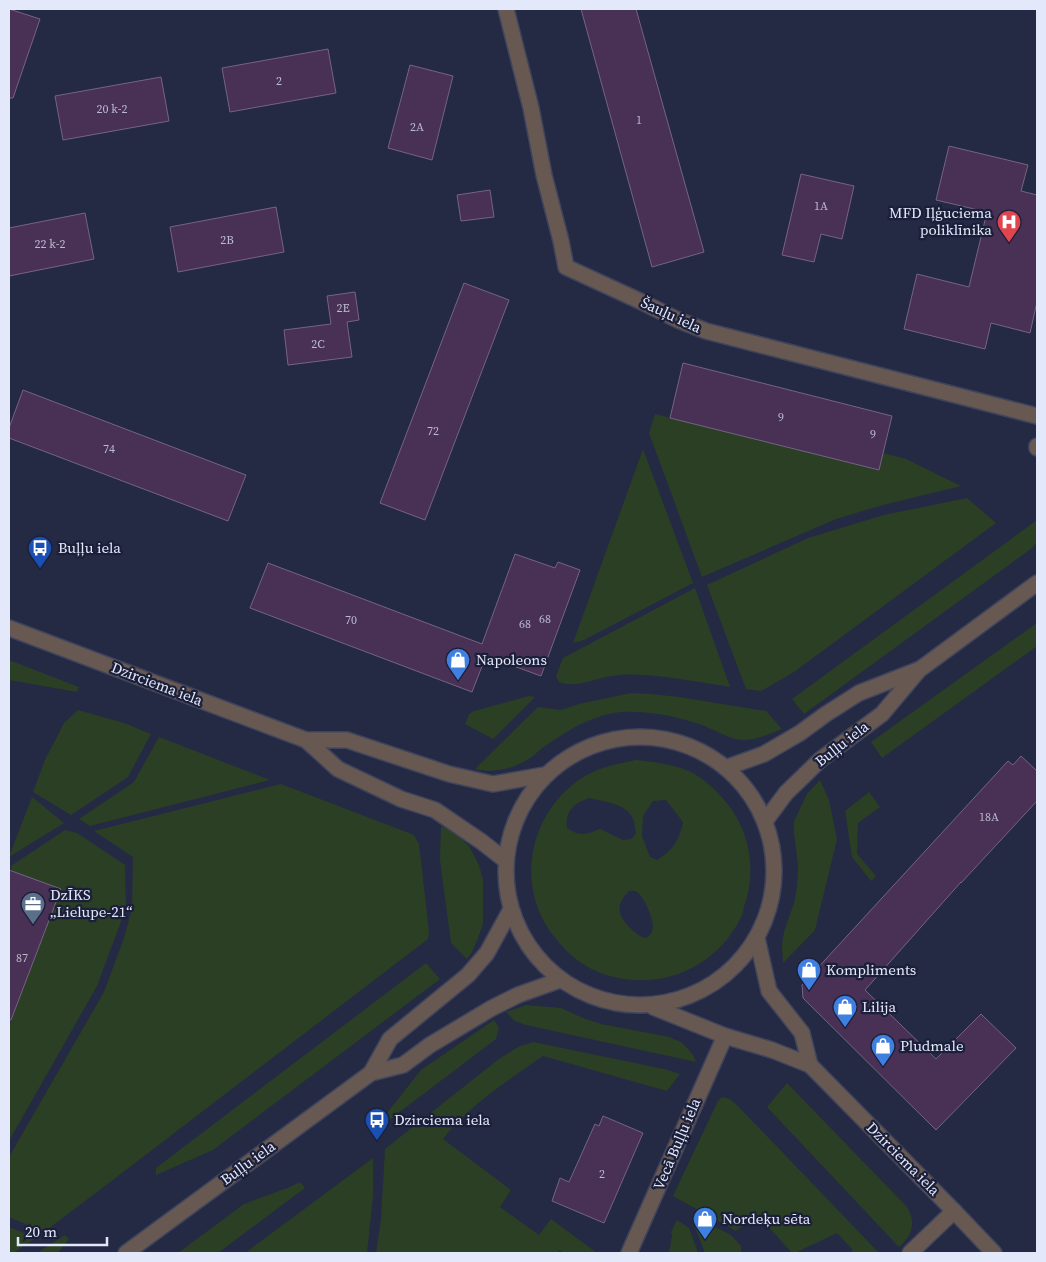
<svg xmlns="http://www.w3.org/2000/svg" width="1046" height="1262" font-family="'Source Serif 4',serif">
<rect width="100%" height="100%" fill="#242944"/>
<!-- green -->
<g fill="#2b3f25" fill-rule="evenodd">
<polygon points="655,414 878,470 883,453 906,459 961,486 883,505 836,519 702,577 649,433"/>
<polygon points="643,449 693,583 584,640 573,643"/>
<polygon points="967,498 996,523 794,672 761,691 746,689 707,585 808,538 884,515"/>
<polygon points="1037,520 1037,542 1032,548 804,714 792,699"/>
<path d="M695 588 730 687C708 683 687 680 665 677 647 675 630 673 612 676 595 678 576 689 559 682L556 676 563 658Z"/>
<polygon points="1037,623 1037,646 882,758 871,742"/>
<polygon points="9,660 79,687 77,692 9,680"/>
<path d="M631 693 651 694 679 697 766 711 782 729C769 734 757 740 742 740 728 739 710 727 696 723 672 715 638 709 613 713 591 717 569 730 551 742 544 746 539 751 533 756 516 768 496 774 475 769L538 707 561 710 579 704Z"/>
<polygon points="529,696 535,697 493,739 465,724 469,714 474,711"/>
<polygon points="78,710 124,723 151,734 128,777 71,815 33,792 45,760 64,723"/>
<polygon points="159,737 270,780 90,826 79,819 134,782"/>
<path d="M636 760C655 762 672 764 691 772 704 779 716 790 725 801 750 830 757 871 744 907 743 912 742 917 739 921 737 926 733 930 731 934 709 965 672 983 633 980 600 977 577 965 556 939 517 893 526 825 570 787 574 784 578 780 582 778 599 767 617 764 636 760ZM590 798C605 802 630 804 634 822 635 826 635 830 636 834L631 839 623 840 600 829C587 834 580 837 567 828 565 810 574 803 590 798ZM666 800 683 822C679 841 673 850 657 860L650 857 642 836 643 816 653 801ZM629 891C632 891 634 890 637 892 644 896 654 920 653 928 652 933 649 936 646 938 640 937 637 934 632 930 618 916 614 907 629 891Z"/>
<polygon points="820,780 829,800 837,839 815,930 783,963 782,944 784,932 794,903 797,887 798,865 794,833 794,821 807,794"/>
<polygon points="281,784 414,835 419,844 429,931 428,939 105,1186 44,1232 9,1217 9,1157 104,992 124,938 132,909 133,857 94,831"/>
<polygon points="869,792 880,807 858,823 857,854 876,876 871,881 852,857 845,811"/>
<polygon points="32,797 64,823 9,857"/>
<polygon points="441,826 455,833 469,846 479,865 483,880 483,924 478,938 472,952 467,959 451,943 440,860"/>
<polygon points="65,830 77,833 125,865 126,908 97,986 9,1141 9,1027 60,889 12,871 11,866"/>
<polygon points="426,963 440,979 213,1150 156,1175 156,1168"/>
<polygon points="526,1005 561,1008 583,1018 601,1024 669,1037 681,1042 690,1051 694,1057 696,1062 526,1025 515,1021 506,1012"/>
<polygon points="494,1020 499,1028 496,1039 389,1120 383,1118 421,1070"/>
<path d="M533 1042 664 1069 680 1074 667 1091 543 1056C510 1079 467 1107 443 1139L511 1190 500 1207 539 1235 551 1219 597 1253H565L559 1250 557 1253H546L544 1252 542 1253H376L381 1219 385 1149 499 1059 518 1047Z"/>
<path d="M787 1083 907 1207C916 1223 913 1234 899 1247L767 1107Z"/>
<polygon points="722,1097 730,1099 737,1105 879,1253 850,1253 853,1250 837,1233 795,1253 792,1253 757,1214 736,1231 673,1196 718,1101"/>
<polygon points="373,1158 373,1196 367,1253 245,1253"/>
<polygon points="300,1182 305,1188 218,1253 178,1253 244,1204 290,1187"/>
<polygon points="692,1217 695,1217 731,1235 741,1246 741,1253 705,1253 692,1220"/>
<polygon points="677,1220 689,1228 698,1253 669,1253 672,1235 671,1232"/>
<polygon points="9,1227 36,1238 13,1253 9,1253"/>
<polygon points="65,1235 69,1239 58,1253 37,1253"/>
</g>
<!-- building -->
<g fill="#483154" stroke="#766481">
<polygon points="9,9 40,19 13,98 9,98"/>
<polygon points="581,9 636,9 704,252 652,267"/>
<polygon points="328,49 336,93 230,112 222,68"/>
<polygon points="410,65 453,76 432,160 388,148"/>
<polygon points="161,77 169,121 63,140 55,96"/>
<polygon points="949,146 1028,165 1021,191 1037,195 1037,302 1030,333 991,323 985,349 904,329 917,274 969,287 987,212 936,200"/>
<polygon points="801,174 854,186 842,239 821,234 814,262 782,255"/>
<polygon points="490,190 494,217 461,221 457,195"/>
<polygon points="276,207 284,252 178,272 170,227"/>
<polygon points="85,213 94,259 9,276 9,228"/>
<polygon points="464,283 509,300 425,520 380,503"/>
<polygon points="355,292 359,320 347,322 352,357 288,365 284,330 331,324 327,296"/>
<polygon points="683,363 892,416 879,470 670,418"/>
<polygon points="23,390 246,475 228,521 9,438 9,428"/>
<polygon points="515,554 555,568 558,562 580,570 541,676 486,656 472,692 250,608 268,563 482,644"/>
<polygon points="1021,756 1037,771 1037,801 961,883 961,882 865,990 936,1059 981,1014 1016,1048 936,1130 803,998 802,985 1008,761 1013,765"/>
<polygon points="9,870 61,889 11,1020 9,1020"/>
<polygon points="603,1116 643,1133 604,1223 552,1201 560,1178 569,1182 595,1124 599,1126"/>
</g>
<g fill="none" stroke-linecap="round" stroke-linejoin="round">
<defs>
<g id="minor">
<polyline points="506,9 531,108 544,175 561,241 566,267 642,302 678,320 706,331 1037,416"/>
<polyline points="1037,446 1037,448"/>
<polyline points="9,628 306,740 347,740 449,774 493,784 544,775"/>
<circle cx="640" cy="871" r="134"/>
<polyline points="306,740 338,769 401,799 435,810 482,842 505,860"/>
<polyline points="728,767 764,754 800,733 826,714 859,693 918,670"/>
<polyline points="766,820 786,793 820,760 882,714 919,670 1037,583"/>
<polyline points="757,938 769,991 802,1033 810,1065"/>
<polyline points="653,1007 725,1036 772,1050 810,1065 954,1211 994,1253"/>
<polyline points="371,1073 390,1039 468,975 487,953 510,911"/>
<polyline points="126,1253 371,1073 403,1065 430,1045 492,1008 518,995 560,980"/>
<polyline points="629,1253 725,1036"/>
<polyline points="910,1253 954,1211"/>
</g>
</defs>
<!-- minor casing -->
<use href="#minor" stroke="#3f445d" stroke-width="18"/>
<!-- minor -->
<use href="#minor" stroke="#675852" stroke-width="15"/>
</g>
<!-- icons -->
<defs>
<symbol id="hospital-pin" viewBox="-11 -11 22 30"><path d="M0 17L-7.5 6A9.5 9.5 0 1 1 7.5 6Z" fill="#e0444e" stroke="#1b1f39"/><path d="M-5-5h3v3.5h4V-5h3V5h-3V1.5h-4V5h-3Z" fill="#fff"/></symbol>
<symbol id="bus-pin" viewBox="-11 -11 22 30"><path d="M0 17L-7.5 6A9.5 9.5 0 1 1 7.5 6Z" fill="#1a4fb4" stroke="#1b1f39"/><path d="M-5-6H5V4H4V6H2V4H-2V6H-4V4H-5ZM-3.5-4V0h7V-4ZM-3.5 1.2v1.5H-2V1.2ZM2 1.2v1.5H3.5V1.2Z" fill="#fff"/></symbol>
<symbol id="shop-pin" viewBox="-11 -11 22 30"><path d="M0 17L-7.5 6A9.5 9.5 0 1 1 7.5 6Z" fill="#3f7fe0" stroke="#1b1f39"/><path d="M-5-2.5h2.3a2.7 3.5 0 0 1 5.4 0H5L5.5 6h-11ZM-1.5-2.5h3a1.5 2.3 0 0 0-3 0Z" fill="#fff"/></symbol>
<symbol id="office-pin" viewBox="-11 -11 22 30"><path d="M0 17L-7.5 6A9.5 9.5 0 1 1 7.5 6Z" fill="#5c6f8a" stroke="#1b1f39"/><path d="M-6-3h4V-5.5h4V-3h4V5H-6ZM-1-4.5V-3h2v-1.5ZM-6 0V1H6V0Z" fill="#fff"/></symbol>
</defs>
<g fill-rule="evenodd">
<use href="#hospital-pin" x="995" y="208" width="28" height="38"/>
<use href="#bus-pin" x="26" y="534" width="28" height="38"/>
<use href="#shop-pin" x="444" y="646" width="28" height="38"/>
<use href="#office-pin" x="19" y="890" width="28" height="38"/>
<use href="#shop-pin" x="795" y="956" width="28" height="38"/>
<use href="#shop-pin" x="831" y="993" width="28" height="38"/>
<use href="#shop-pin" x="869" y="1032" width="28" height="38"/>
<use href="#bus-pin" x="363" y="1106" width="28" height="38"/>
<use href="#shop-pin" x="691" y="1205" width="28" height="38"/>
</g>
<g text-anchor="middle" stroke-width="4.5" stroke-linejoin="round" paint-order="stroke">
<!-- number labels -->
<g font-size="12" fill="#bcbad0">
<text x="279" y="85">2</text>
<text x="112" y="113">20 k-2</text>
<text x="639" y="124">1</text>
<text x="417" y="131">2A</text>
<text x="821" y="210">1A</text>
<text x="227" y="244">2B</text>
<text x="50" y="248">22 k-2</text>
<text x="343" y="312">2E</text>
<text x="318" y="348">2C</text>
<text x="781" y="421">9</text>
<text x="433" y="435">72</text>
<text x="873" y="438">9</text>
<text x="109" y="453">74</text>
<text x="545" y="623">68</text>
<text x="351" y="624">70</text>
<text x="525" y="628">68</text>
<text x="989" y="821">18A</text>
<text x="22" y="962">87</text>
<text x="602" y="1178">2</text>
</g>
<!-- poi labels -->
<g font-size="15" fill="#e3e8fa" stroke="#1b1f39" text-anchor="start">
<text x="992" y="218" text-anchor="end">MFD Iļģuciema<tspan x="992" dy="17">poliklīnika</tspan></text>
<text x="58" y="553">Buļļu iela</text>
<text x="476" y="665">Napoleons</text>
<text x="50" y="900">DzĪKS<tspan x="50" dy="17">„Lielupe-21“</tspan></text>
<text x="826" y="975">Kompliments</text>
<text x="862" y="1012">Lilija</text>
<text x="900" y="1051">Pludmale</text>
<text x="394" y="1125">Dzirciema iela</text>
<text x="722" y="1224">Nordeķu sēta</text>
</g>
<!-- street labels -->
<g font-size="15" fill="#e3e8fa" stroke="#1b1f39">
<text transform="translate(671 315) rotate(25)" y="5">Šauļu iela</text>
<text transform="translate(157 684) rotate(21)" y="5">Dzirciema iela</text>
<text transform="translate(842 744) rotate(-38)" y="5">Buļļu iela</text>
<text transform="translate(677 1144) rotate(-67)" y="5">Vecā Buļļu iela</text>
<text transform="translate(903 1159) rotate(45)" y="5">Dzirciema iela</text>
<text transform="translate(248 1163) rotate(-36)" y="5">Buļļu iela</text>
</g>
</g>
<!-- border -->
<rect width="1046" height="1262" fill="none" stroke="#e3e8fa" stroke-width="20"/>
<!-- scale -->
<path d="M18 1237v8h89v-8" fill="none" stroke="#e3e8fa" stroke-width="2.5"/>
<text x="25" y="1237" font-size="15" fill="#e3e8fa" stroke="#1b1f39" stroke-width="4" paint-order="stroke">20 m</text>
</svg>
